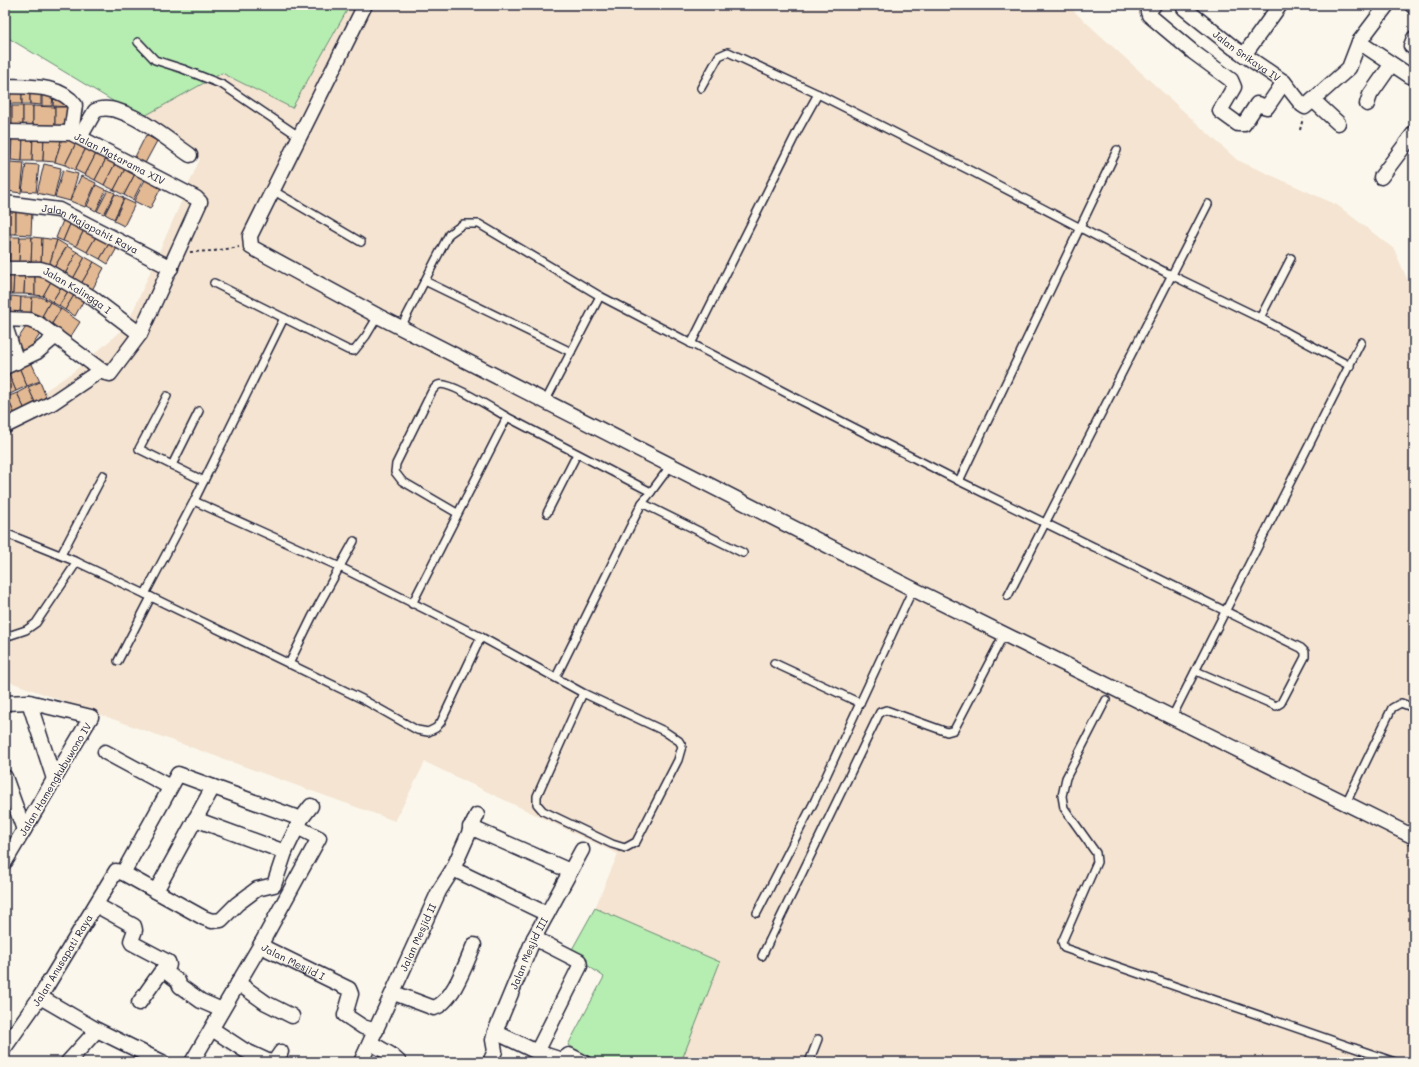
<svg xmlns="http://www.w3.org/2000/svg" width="1419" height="1067" font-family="Mali,sans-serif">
<rect width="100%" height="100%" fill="#fbf7ec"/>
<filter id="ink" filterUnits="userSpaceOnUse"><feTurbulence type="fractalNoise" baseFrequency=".025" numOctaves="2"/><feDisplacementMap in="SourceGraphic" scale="8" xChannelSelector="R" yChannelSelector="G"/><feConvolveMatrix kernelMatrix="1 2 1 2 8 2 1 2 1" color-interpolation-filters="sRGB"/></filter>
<g filter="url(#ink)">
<!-- built -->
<polygon fill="#f4e4d1" points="350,5 1067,5 1237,160 1337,205 1394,249 1414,295 1414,1062 681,1062 720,962 595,908 618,854 425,762 395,821 5,680 5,418 73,372 126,327 200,159 141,118 222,73 292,108"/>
<!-- green -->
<g fill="#b6edb0" stroke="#6c8876">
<polygon points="5,5 350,5 292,108 222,73 141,118 5,36"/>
<polygon points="595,908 720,962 681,1062 600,1062 568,1045 604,977 570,953"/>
</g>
<!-- building -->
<g fill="#e2b992" stroke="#22223b">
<polygon points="5,62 11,66 5,77"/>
<rect x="5" y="88" width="5" height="16"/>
<rect x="10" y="88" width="12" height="16"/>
<rect x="22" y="88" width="8" height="16"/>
<polygon points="30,88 41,88 41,105 30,104"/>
<polygon points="42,93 53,93 52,106 42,106"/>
<polygon points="54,93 71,107 53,106"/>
<rect x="5" y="106" width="7" height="21"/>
<polygon points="12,106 23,106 23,128 12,127"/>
<rect x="23" y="106" width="10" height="22"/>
<polygon points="33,106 55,107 55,128 33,128"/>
<rect x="55" y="107" width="16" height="21"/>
<polygon points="5,135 12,136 11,160 5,160"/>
<polygon points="146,135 157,141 143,167 133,161"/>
<polygon points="12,136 23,136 22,161 11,160"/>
<polygon points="23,136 33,136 32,161 22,161"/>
<polygon points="33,136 44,136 43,161 32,161"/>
<polygon points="44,136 62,138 55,162 43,161"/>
<polygon points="62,138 77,141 65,165 55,162"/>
<polygon points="77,141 87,146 75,170 65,165"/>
<polygon points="87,146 97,152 85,175 75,170"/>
<polygon points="97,152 107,157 95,180 85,175"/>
<polygon points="107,157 116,162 104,185 95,180"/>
<polygon points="5,161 8,162 5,187"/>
<polygon points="9,162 24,163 21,193 7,191"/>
<polygon points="116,162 126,167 114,190 104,185"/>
<polygon points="26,164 39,165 36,192 22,191"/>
<polygon points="44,164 61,168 54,197 37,193"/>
<polygon points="126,167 136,172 124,195 114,190"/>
<polygon points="63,170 78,174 70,201 55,197"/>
<polygon points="136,172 145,176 133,200 124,195"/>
<polygon points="81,176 96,183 85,207 70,201"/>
<polygon points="146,178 162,186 150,209 134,201"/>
<polygon points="96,185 106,190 96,211 87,206"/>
<polygon points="108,190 115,193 104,214 97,211"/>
<polygon points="115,194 124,198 114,219 105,214"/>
<polygon points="124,199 135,204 124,226 114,221"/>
<polygon points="5,211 16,212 16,234 5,234"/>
<polygon points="16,212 32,212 31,235 16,234"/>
<polygon points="64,218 71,222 63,241 56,238"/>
<polygon points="71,222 85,228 76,246 63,241"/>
<polygon points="85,228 97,235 87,252 76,246"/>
<polygon points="97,235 110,242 100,259 87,252"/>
<polygon points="5,237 10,237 9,266 5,266"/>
<polygon points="10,237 20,237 19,266 9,266"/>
<polygon points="20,237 32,237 31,267 19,266"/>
<polygon points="32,237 42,238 41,267 31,267"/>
<polygon points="42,238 57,240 49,266 41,267"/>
<polygon points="57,240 67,246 54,268 49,266"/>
<polygon points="110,242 118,246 108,264 100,259"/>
<polygon points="67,246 77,252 65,274 54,268"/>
<polygon points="77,252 85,257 73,279 65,274"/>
<polygon points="85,257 94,262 81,284 73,279"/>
<polygon points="94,262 104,268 92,290 81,284"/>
<rect x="5" y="272" width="1" height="22"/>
<polygon points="6,272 14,272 13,294 6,294"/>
<polygon points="14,272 25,272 24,294 13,294"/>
<polygon points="25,272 35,272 35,295 24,294"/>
<polygon points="35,272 53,278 43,296 35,295"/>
<polygon points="53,278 63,284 52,302 43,296"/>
<polygon points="63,284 70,288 59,306 52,302"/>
<polygon points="70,288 76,292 65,310 59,306"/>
<polygon points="76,292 85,298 75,316 65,310"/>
<polygon points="11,296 21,297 20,316 10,316"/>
<polygon points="21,297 32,297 31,316 20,316"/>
<polygon points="32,297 41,297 50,302 40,320 31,316"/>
<polygon points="50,302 61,309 50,327 40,320"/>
<polygon points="61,309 80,322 69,339 50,327"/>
<polygon points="28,324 41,333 26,354 13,346"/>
<polygon points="7,350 11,363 5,365 5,351"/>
<polygon points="30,360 40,381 27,386 18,365"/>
<polygon points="18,365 27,386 16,391 7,370"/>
<polygon points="7,370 16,391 6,396 5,371"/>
<polygon points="40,382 49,404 38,409 28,387"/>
<polygon points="28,387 38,409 27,414 17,393"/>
<polygon points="17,393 27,414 17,419 7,397"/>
<polygon points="7,397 17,419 8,423 5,416 5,398"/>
</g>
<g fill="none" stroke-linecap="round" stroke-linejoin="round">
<defs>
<g id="lane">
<polyline points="138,42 155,60 183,69 223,85 300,137"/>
<polyline points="701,88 719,56 728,52 818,94"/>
<polyline points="274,191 361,242"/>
<polyline points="425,281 571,352"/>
<polyline points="214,283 284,318"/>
<polyline points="1260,318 1291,258"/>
<polyline points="401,327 449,234 463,224 479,224 600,296 794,397 959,481 1301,648 1305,652 1305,657 1281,703 1276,706 1196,671"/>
<polyline points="691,344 798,130 818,94 973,172 1165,272 1260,318 1350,366"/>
<polyline points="167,396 139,449 204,481"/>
<polyline points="545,402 600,296"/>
<polyline points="172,465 199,411"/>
<polyline points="959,481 1117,150"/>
<polyline points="651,492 671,465"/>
<polyline points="194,501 340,567 481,637 441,722 436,728 428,732 417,730 362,699 145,594 194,501 284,318 348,350 354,351 366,336 378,316"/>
<polyline points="642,503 743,553"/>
<path d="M457 513 402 481 395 472 396 464 432 391C434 389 436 386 438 385 449 380 496 411 507 417"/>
<polyline points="547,513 577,454"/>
<polyline points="5,533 77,562 145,594"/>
<polyline points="61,555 103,475"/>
<polyline points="1008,596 1208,204"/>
<polyline points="412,604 507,417 651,492 642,503 556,677"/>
<polyline points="5,637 26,630 36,623 77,562"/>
<polyline points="481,637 583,693 664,731 679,741 682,746 678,760 636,842 625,848 612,844 543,811 537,804 537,796 583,693"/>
<polyline points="118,661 151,597"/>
<polyline points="774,663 860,703"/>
<polyline points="289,664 312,617 354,541"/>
<polyline points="1106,700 1066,778 1062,796 1064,808 1096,853 1097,862 1062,942 1064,948 1395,1062"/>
<polyline points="1172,717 1361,342"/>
<polyline points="1346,803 1392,708 1401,703 1414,708"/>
<polyline points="757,913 815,800 913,589"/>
<polyline points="762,956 880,712 886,710 947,732 954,730 1004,634"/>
<polyline points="809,1062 818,1039"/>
</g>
<g id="street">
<polyline points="365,5 250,236 251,247 378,316 913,589 1414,837"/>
<polyline points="1154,5 1148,12 1149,15 1193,52 1231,80 1234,87 1220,111 1238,124 1244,124 1257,104 1267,107 1284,82"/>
<polyline points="1412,5 1414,7"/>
<path id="s1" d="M1184 8 1234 48 1284 82 1302 105 1305 107 1349 68 1359 42 1387 5"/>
<polyline points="1414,38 1411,46 1414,48"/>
<polyline points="1359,42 1410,76 1414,75"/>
<polyline points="1244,55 1280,5"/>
<path d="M5 86C28 87 60 84 75 105L71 133"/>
<polyline points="1313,100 1338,123"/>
<polyline points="1367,104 1370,95 1391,65"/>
<path id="s2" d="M5 132 71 133 196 198 200 202 140 334 110 374 105 373 39 324 29 320 5 319"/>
<path d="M80 137 95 111C119 98 169 141 190 155"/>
<polyline points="1381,177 1414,133"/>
<path id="s3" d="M5 203 59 210 171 268"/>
<path id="s4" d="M5 269H40L47 271 91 297 140 334"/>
<polyline points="5,326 17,362"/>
<polyline points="5,367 37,352 56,336"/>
<polyline points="5,426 52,403 101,370"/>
<polyline points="29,702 54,779"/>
<polyline points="5,703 29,702 91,717 5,862"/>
<polyline points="105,752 170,787"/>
<polyline points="5,777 24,830"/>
<polyline points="470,827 570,871"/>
<polyline points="285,852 301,819 311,806"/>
<polyline points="453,869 547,914"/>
<polyline points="123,873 178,774 301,819"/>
<polyline points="156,891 213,787"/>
<polyline points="96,905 134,926 135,930 131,941 132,943 168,962 169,965 166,972 178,981 180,986 201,1001 222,1010"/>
<path id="s5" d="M261 944 267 949 349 989 351 994 345 1015 363 1027 376 1031"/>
<polyline points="238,983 266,1003 292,1016"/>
<path d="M394 993 434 1008C453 1002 466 963 474 945"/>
<polyline points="40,997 97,1030 162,1062"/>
<polyline points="139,1003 168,962"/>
<polyline points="212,1029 244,1050 270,1062"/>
<polyline points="495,1032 537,1052 580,966 579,961 534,938"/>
<polyline points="371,1043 390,1054 399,1062"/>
<path id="s6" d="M5 1047 40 997 116 871 123 873 204 918 212 921 221 920 237 904 257 889 274 885 285 852 195 819"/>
<polyline points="537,1052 562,1060 569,1055 583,1062"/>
<polyline points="68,1062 97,1030"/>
<polyline points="192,1062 261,944 319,838 297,827"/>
<polyline points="274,1062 281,1052"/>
<path id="s7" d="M361 1062 439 891 453 869 477 815"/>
<path id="s8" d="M490 1062 495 1051 493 1040 495 1032 534 938 582 850"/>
</g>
</defs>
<!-- lane casing -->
<use href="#lane" stroke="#22223b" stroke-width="10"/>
<!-- street casing -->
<use href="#street" stroke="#22223b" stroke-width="17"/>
<!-- path -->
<g stroke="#22223b" stroke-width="2" stroke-dasharray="3 3" stroke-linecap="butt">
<polyline points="1300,130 1303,118"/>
<polyline points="190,252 214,251 239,247"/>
</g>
<!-- lane -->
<use href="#lane" stroke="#fbf7ec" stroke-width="7"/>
<!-- street -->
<use href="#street" stroke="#fbf7ec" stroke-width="14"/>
</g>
</g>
<g text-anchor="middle" stroke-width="3.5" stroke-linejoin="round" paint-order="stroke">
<!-- street labels -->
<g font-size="10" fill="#22223b" stroke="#fbf7ec">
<text dy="4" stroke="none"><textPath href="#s1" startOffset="79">Jalan Srikaya IV</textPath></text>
<text dy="4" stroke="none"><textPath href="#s2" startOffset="121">Jalan Matarama XIV</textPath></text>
<text dy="4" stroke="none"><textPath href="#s3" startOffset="90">Jalan Majapahit Raya</textPath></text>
<text dy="4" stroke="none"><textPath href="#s4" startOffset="78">Jalan Kalingga I</textPath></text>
<text transform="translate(55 779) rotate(-59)" y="4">Jalan Hamengkubuwono IV</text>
<text dy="4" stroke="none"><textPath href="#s7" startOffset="137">Jalan Mesjid II</textPath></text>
<text dy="4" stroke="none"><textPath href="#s8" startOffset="117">Jalan Mesjid III</textPath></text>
<text dy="4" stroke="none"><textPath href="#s6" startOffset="104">Jalan Anusapati Raya</textPath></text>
<text dy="4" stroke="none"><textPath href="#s5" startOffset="37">Jalan Mesjid I</textPath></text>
</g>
</g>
<!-- margin -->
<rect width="1419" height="1067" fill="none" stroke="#fbf7ec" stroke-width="20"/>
<rect x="10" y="10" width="1399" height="1047" fill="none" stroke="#22223b" stroke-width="1.5" filter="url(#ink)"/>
</svg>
